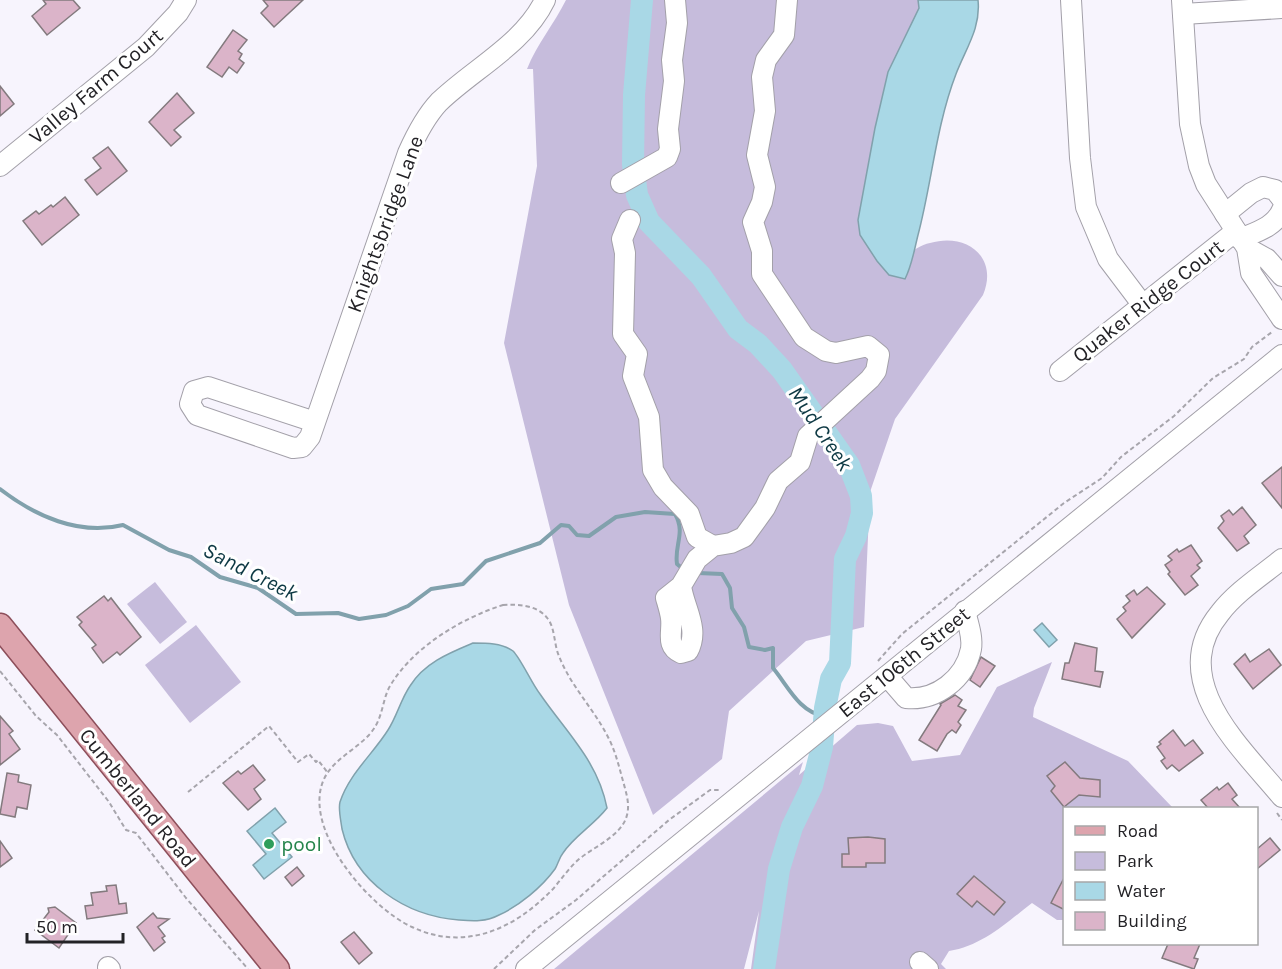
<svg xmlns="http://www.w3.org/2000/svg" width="1282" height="969" font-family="Karla,sans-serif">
<rect width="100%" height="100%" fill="#f7f4fd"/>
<!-- green -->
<g fill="#c6bcdc">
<path d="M566 0H943L901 258C910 253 920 245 930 243 966 232 999 257 983 295L895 419 870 492 864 627 806 641 729 711 722 759 653 815 569 605 504 343 537 166 533 69H527C537 44 554 24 566 0Z"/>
<polygon points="155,582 187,622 160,644 127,604"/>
<polygon points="196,625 241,682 190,723 145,665"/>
<path d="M1052 662 1034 708 1033 717 1128 761 1173 808H1064V920H1057L1032 903C1006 923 982 946 949 951L941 964 946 969H751L759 911 744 969H554L803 762 799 775 857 725 878 723 893 726 912 761 960 755 997 687Z"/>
</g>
<!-- water -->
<g fill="#a9d8e6" stroke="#81a1ac" stroke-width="1.5">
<path d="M918 0H978C981 28 966 48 956 74 936 126 932 182 918 235 914 251 912 265 905 279L889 275 877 261 860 235 858 220 875 128 888 72 919 8Z"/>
<polygon points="1042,623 1057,640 1049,647 1034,630"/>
<path d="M473 643C486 643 502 643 513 651 521 659 532 684 540 694 566 732 598 761 607 808 594 825 574 836 563 853 559 858 558 864 555 869 542 887 519 906 499 915 486 922 473 921 459 920 406 916 355 883 342 829 341 821 338 809 340 802 349 774 373 754 388 730 397 716 401 699 410 686 424 663 449 653 473 643Z"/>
<polygon points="275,808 286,822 272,833 292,857 264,879 253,865 266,854 247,831"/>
</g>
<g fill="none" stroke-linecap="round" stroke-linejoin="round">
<!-- stream -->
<g stroke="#81a1ac" stroke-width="4">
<path d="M0 489C35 516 79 536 123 525L169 550 191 557 220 577 258 588 296 614 338 613 359 619 386 615 408 606 431 589 463 584 486 561 540 543 561 525 569 526 577 535 589 536 616 517 645 512 675 514C686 533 674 545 677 564L683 569"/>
<path d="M698 573 722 574 730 588 732 608 744 627 749 647 765 650 773 648V668C788 686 799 712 824 716"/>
</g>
<!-- river -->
<polyline stroke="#a9d8e6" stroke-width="22" points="642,0 634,95 633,164 637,195 649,222 701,276 738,329 758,344 782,370 849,465 861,496 862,513 856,536 845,559 840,663 831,679 825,708 822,747 812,786 792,827 779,869 764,969"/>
</g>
<!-- building -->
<g fill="#dbb4c9" stroke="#837a7e" stroke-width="1.5">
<polygon points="43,0 73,0 80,8 47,35 32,16 46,4"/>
<polygon points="263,0 303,0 274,27 261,13 268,6"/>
<polygon points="233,30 247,40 238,51 242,54 239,59 244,63 237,73 229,67 222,77 207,67"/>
<polygon points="0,86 14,104 0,116"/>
<polygon points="177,93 194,113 174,130 181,137 171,146 149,122"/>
<polygon points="108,147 127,171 97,195 85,180 101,168 93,158"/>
<polygon points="65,197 79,215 42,245 23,221 36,211 39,214 51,205 53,207"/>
<polygon points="1282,467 1282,508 1262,483"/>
<polygon points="1242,507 1256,525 1244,536 1249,543 1237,551 1218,528 1224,521 1221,516 1229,510 1233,515"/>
<polygon points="1191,545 1202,561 1197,565 1200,568 1191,576 1198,585 1185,595 1168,574 1170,572 1165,565 1172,560 1168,556 1177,549 1179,552"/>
<polygon points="1147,587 1165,604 1132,638 1117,619 1126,611 1123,607 1130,601 1126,596 1134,590 1137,595"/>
<polygon points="104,596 108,601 111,598 141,637 120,655 117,652 103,663 92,648 96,645 79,625 82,622 77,617"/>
<polygon points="1075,643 1097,648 1095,671 1103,672 1100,687 1062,679 1065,663 1069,663"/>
<polygon points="1269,649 1281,665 1253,689 1234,664 1245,654 1250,662"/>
<polygon points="981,657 995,666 980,687 970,680"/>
<polygon points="955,695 962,700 958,706 966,710 958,722 961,725 956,733 952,730 947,734 937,751 919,740 941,705 940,704"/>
<polygon points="0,716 13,731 9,734 20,749 0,765"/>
<polygon points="1173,730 1185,746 1193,740 1203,753 1179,771 1172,765 1167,769 1161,761 1165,758 1157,747 1161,744 1159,742"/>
<polygon points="1065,762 1080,778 1100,780 1100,797 1079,795 1064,807 1051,791 1055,786 1047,776"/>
<polygon points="253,765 265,780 254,789 261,799 248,810 223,783 238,771 241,774"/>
<polygon points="7,773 19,775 18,782 31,785 27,809 17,807 15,817 0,814"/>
<polygon points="1228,783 1237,795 1232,799 1240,808 1208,808 1201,800 1217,787 1219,790"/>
<polygon points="868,837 885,839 885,863 866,863 866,867 842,867 842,854 849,854 848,838"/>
<polygon points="1270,838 1280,850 1257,869 1257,849"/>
<polygon points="0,841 12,858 0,867"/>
<polygon points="297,867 304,876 292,886 285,877"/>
<polygon points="974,876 1005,902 994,915 977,901 972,907 957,894"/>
<polygon points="1065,876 1065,910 1051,903"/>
<polygon points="116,885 119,904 126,903 127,913 87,919 85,906 93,905 91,893 107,891 106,886"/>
<polygon points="55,907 76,923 59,948 35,930 49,912 48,908"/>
<polygon points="153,913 157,918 169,919 158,927 165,936 162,938 165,942 154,951 137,927"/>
<polygon points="354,932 372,953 359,964 341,942"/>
<polygon points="1168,944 1200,944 1194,958 1198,959 1194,969 1162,958"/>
</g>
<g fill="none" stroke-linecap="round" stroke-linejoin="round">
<defs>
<g id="minor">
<polyline points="1071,0 1080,158 1086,207 1108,259 1142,304"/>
<polyline points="1182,0 1190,124 1199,166 1206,184 1247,248 1251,273 1282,319"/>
<polyline points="1183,14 1282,8"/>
<polyline points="0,166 146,47 178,13 186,0"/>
<polyline points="621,183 667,157 670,149 668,129 674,81 672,60 677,23 675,0"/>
<polyline points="1225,214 1251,193 1263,187 1275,190 1282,199"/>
<polyline points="630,220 622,239 625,253 623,334 637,354 633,376 649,417 653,470 663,487 689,514 697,537 713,546"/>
<path d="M1240 239C1256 232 1275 227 1282 210"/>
<polyline points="1247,248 1267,259 1282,276"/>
<polyline points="1060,371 1236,231"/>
<path d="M315 422 208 387 194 391 190 404 197 415 293 448 302 447 310 437 408 153C416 135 425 117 439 102 473 69 524 44 545 0"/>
<path d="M1282 559C1261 576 1236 592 1220 613 1165 680 1241 747 1282 797"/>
<path d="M681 586 666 598C668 605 670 611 671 618 673 632 665 646 681 653L688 651C700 629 684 608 681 586L697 559 713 546 731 543 744 537 765 508 778 481 800 462 808 436 870 379 876 371 879 355 868 346 836 353 826 351 804 337 762 274V251L753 222 762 202 765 187 757 155 765 111 762 77 766 60 784 35 787 0"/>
<path d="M887 676 906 698C936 701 965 679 971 649 973 637 968 623 965 611"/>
<polyline points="920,962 928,969"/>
<polyline points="108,967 110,969"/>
<polyline points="526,969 1282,355"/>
</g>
<polyline id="major" points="0,626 277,969"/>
</defs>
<!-- minor casing -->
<use href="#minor" stroke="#a3a0a9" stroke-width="22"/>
<!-- major casing -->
<use href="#major" stroke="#8d4f5b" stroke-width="27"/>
<!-- path -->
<g stroke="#a7a5ac" stroke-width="2" stroke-dasharray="4.5 3" stroke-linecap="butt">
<path d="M503 605C519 604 538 605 548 619 555 628 554 645 559 656 571 687 595 710 609 739 616 753 619 767 623 781 626 792 630 804 627 815 622 836 593 847 578 860 568 869 561 880 552 890 514 929 465 952 412 927 370 908 301 829 324 779 334 757 363 747 375 727 383 714 383 698 390 686 413 647 462 618 503 605Z"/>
<polyline points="878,661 902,634 1064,503 1102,478 1121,457 1174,416 1213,378 1244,359 1252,347 1272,332"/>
<polyline points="0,671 36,716 57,735 109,802 126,830 136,833 186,898 248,969"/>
<polyline points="188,792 269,726 298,762 309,754 316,762 318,760 328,773"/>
<polyline points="1277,813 1282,820"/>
<polyline points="494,969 535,930 576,900 669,820 710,790 719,790"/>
</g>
<!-- minor -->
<use href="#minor" stroke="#fff" stroke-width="20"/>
<!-- major -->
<use href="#major" stroke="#dda4ad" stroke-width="24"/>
</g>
<!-- markers -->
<circle fill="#2e9e5b" stroke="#fff" stroke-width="2" cx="269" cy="844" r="6"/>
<g text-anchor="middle" stroke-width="6" stroke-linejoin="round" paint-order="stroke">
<!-- street labels -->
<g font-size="21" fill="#232226" stroke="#fff">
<text transform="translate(96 86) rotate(-40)" y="7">Valley Farm Court</text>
<text transform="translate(385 224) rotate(-70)" y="7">Knightsbridge Lane</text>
<text transform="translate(1148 301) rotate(-38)" y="7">Quaker Ridge Court</text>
<text transform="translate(904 662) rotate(-39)" y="7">East 106th Street</text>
<text transform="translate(138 798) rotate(51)" y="7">Cumberland Road</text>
</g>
<!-- leisure labels -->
<g font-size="21" fill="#27864d" stroke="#fff" text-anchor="start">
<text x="281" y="851">pool</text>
</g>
<!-- water labels -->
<g font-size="22" font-style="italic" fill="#0d3843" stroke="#fff">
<text transform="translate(821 428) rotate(56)" y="8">Mud Creek</text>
<text transform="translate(251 571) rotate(27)" y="8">Sand Creek</text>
</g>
</g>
<!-- legend -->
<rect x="1063" y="807" width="195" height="138" fill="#ffffff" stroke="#a7a7a8" stroke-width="1.5"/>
<rect x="1075" y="826" width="30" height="9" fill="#dda4ad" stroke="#a7a7a8" stroke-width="1.5"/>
<text x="1117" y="837" font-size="18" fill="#232226">Road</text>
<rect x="1075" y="852" width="30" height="18" fill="#c6bcdc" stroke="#a7a7a8" stroke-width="1.5"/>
<text x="1117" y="867" font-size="18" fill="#232226">Park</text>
<rect x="1075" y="882" width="30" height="18" fill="#a9d8e6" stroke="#a7a7a8" stroke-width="1.5"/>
<text x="1117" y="897" font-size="18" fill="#232226">Water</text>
<rect x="1075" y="912" width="30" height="18" fill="#dbb4c9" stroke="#a7a7a8" stroke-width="1.5"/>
<text x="1117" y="927" font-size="18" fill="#232226">Building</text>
<!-- scale -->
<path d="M27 933v9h96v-9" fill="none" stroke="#232226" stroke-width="3"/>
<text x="36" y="933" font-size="18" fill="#232226" stroke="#ffffff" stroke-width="4.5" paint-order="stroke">50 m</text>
</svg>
